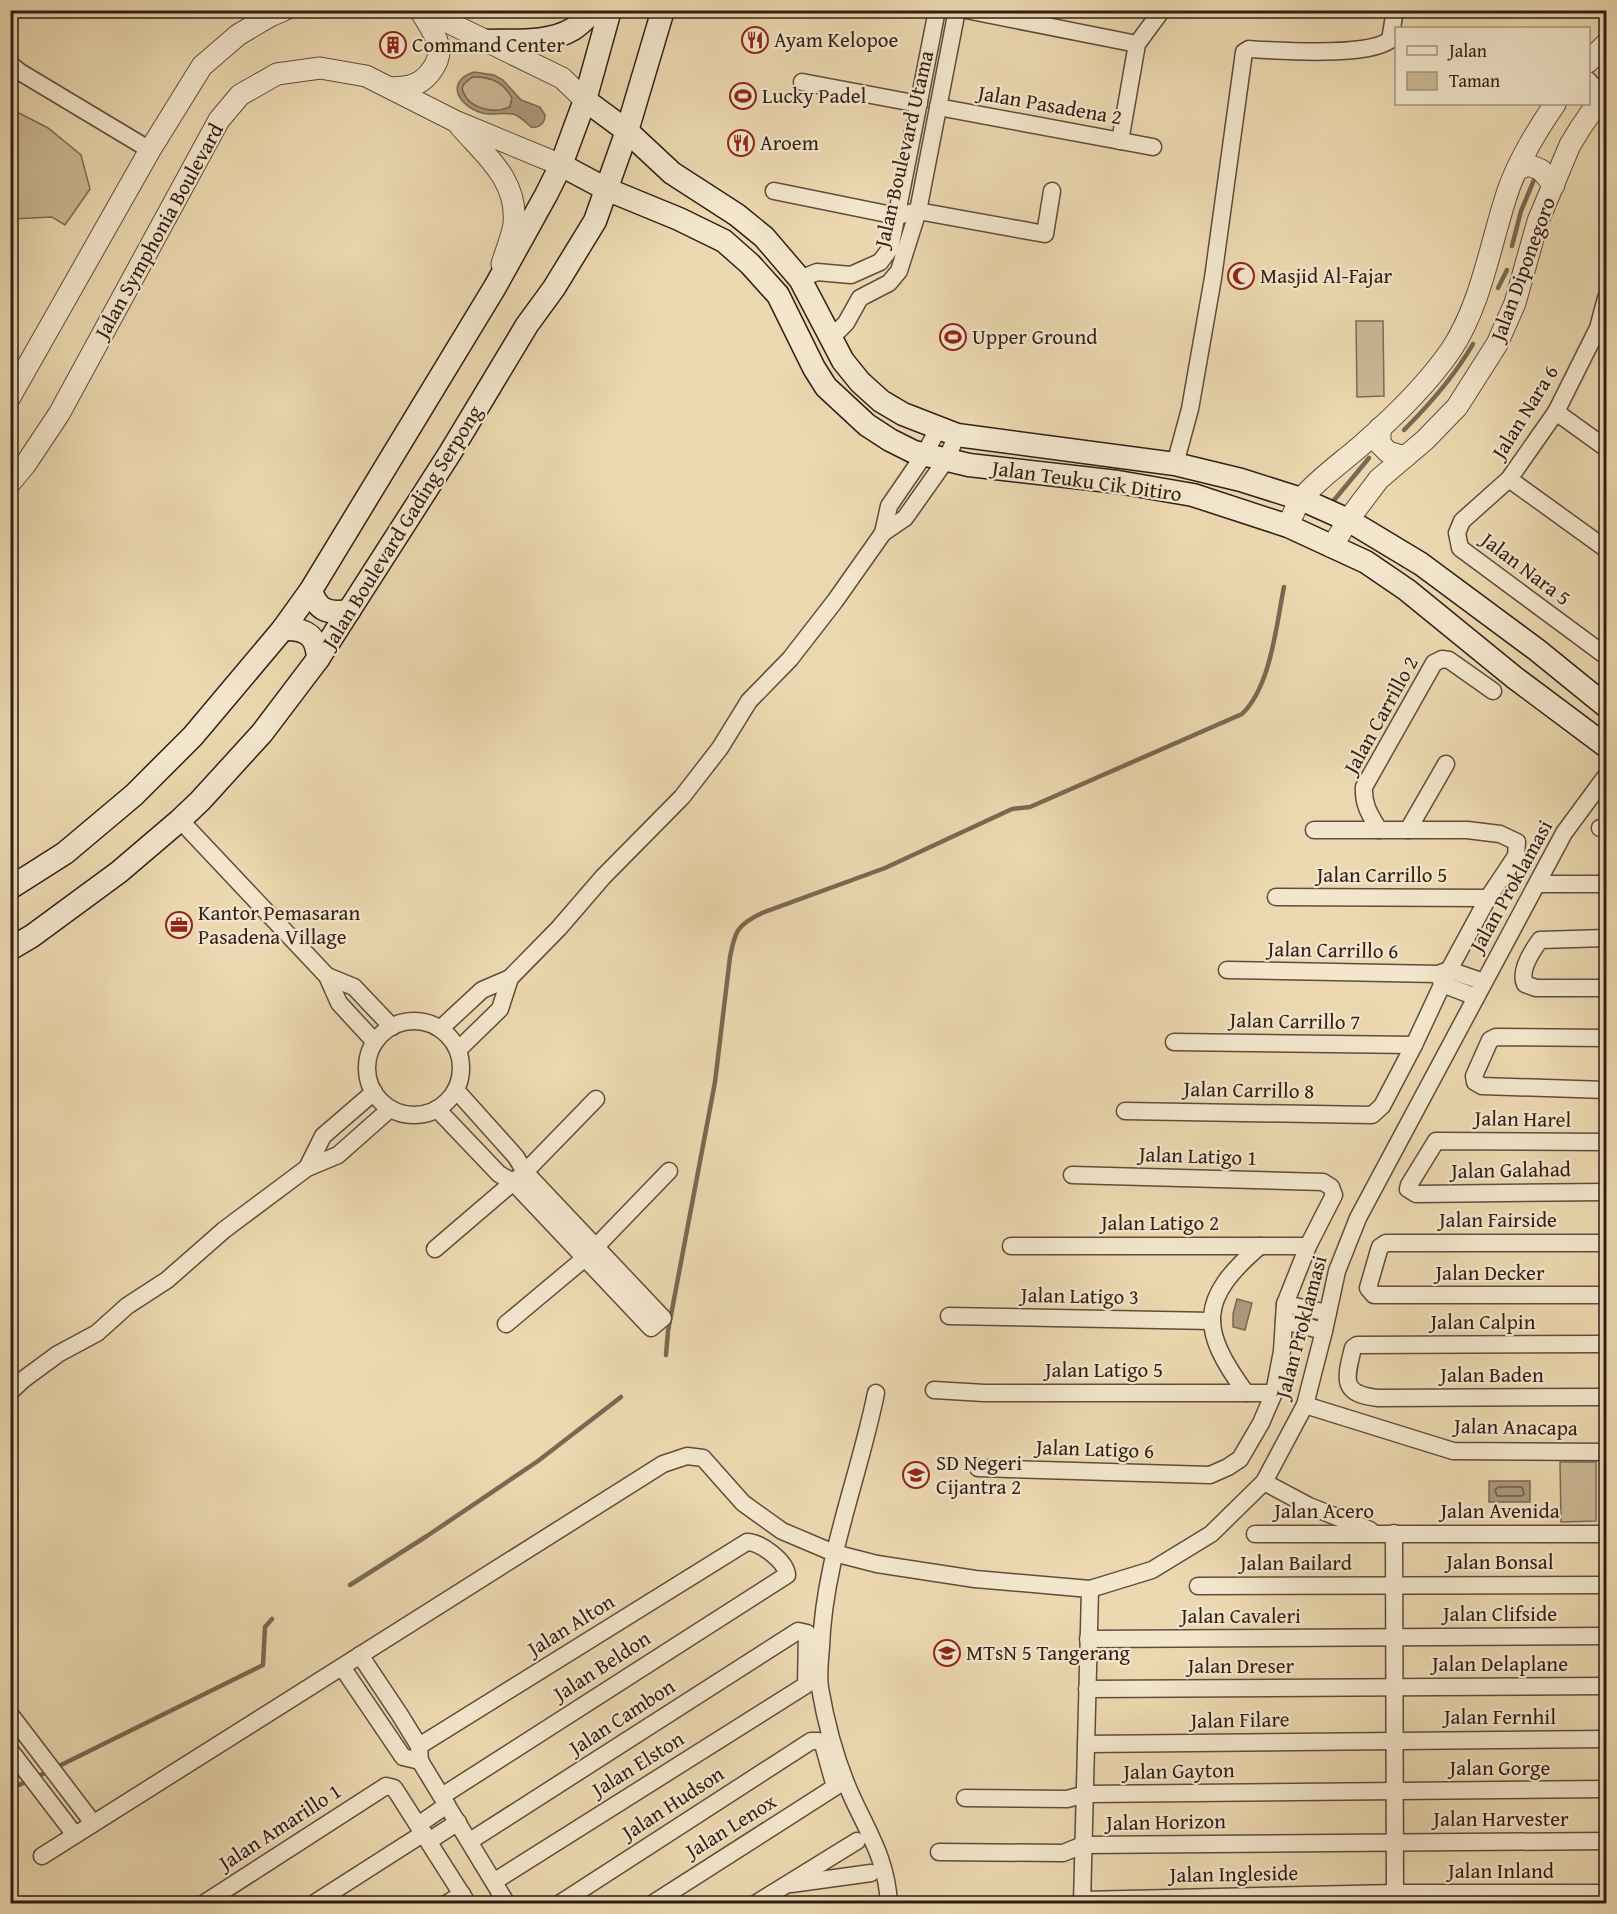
<svg xmlns="http://www.w3.org/2000/svg" width="1617" height="1914" font-family="'Gentium Book Plus',serif">
<rect width="100%" height="100%" fill="#ecd8b0"/>
<filter id="stains"><feTurbulence type="fractalNoise" baseFrequency=".00333" numOctaves="4"/><feColorMatrix values="0 0 0 0 .2 0 0 0 0 .09 0 0 0 0 .02 0 0 0 .5 -.17"/></filter>
<radialGradient id="worn" r=".72"><stop offset=".6" stop-color="#630" stop-opacity="0"/><stop offset="1" stop-color="#630" stop-opacity=".3"/></radialGradient>
<!-- green -->
<g fill="#ccb896" stroke="#7e6b56" stroke-width="1.5">
<path d="M472 77C490 76 504 82 512 98L510 107C493 115 466 108 462 88L464 84Z"/>
<polygon points="11,109 48,128 81,155 90,189 65,225 52,217 11,219"/>
<polygon points="1356,321 1383,321 1384,396 1357,397"/>
<polygon points="1560,1462 1596,1462 1596,1521 1561,1522"/>
</g>
<!-- water -->
<g fill="#ac997c" stroke="#7b6853" stroke-width="1.5" fill-rule="evenodd">
<path d="M474 72 494 75 503 80 521 100 540 107 545 115C545 123 539 129 531 127 526 123 522 118 516 115 505 111 493 116 482 113 459 106 444 82 474 72ZM472 77C490 76 504 82 512 98L510 107C493 115 466 108 462 88L464 84Z"/>
<polygon points="1237,1299 1252,1303 1245,1330 1233,1327 1233,1314"/>
<rect x="1489" y="1481" width="41" height="21"/>
</g>
<g fill="none" stroke-linecap="round" stroke-linejoin="round">
<!-- shore -->
<polygon stroke="#6e5c49" stroke-width="1.5" points="1498,1487 1522,1487 1524,1494 1522,1496 1497,1496 1495,1490"/>
<!-- stream -->
<g stroke="#7b6853" stroke-width="4.5">
<polyline points="1512,246 1521,211 1536,175"/>
<polyline points="1498,288 1507,270"/>
<path d="M1404 430C1430 404 1454 377 1473 344"/>
<polyline points="1330,505 1369,458"/>
<path d="M666 1355 668 1331 715 1082 730 957C735 931 737 925 762 913L885 868 1012 809 1030 807 1242 714C1271 686 1276 626 1284 587"/>
<polyline points="350,1585 427,1536 538,1461 621,1397"/>
<polyline points="57,1767 263,1665 265,1627 272,1619"/>
<polyline points="10,1781 19,1785 49,1771"/>
</g>
<defs>
<g id="minor">
<polyline points="966,10 1137,44"/>
<polyline points="10,64 20,72 150,150"/>
<polyline points="1588,80 1606,100"/>
<polyline points="802,82 919,104"/>
<polyline points="938,107 1153,147"/>
<polyline points="1120,141 1137,44 1162,10"/>
<polyline points="774,191 897,216 918,211 1045,234 1052,191"/>
<polyline points="800,279 817,272 851,275 880,262 890,249 937,10"/>
<polyline points="1606,298 1598,328 1556,412 1509,479 1462,521 1457,533 1460,548 1606,656"/>
<polyline points="830,339 846,323 860,298 889,283 899,271 918,211 957,10"/>
<polyline points="1556,412 1606,448"/>
<path d="M1175 464 1190 409 1213 278 1244 52 1249 49C1280 51 1367 57 1390 40L1395 10"/>
<polyline points="1509,479 1606,549"/>
<polyline points="883,533 889,506 924,455 938,429"/>
<polyline points="180,820 327,976 339,1003 375,1042"/>
<polyline points="1600,828 1606,829"/>
<path d="M1379 830C1370 815 1363 805 1364 787L1434 663 1442 659 1449 660 1493 691"/>
<polyline points="1408,830 1446,764"/>
<polyline points="1537,884 1606,884"/>
<polyline points="1276,897 1488,898"/>
<path d="M1606 938 1540 940C1532 951 1519 971 1525 984L1536 988H1606"/>
<polyline points="1227,970 1438,974 1449,970 1484,982"/>
<polyline points="1439,975 1442,984 1476,997"/>
<polyline points="327,976 354,987 392,1027"/>
<circle cx="414" cy="1068" r="47"/>
<polyline points="440,1029 482,990 510,978 559,928 603,877 682,797 720,748 749,701 790,659 835,601 883,533 905,518 946,460 957,435"/>
<polyline points="1606,1038 1496,1037 1490,1040 1474,1076 1475,1082 1482,1086 1606,1090"/>
<polyline points="1174,1042 1414,1045"/>
<polyline points="458,1050 500,1009 510,978"/>
<polyline points="437,1109 499,1174 513,1182 651,1328 663,1318 525,1172 516,1157 456,1090"/>
<polyline points="1125,1111 1372,1115 1382,1106 1414,1045 1449,970 1488,898 1516,856 1517,842 1500,834 1467,830 1314,830"/>
<polyline points="1606,1142 1436,1141 1409,1185 1408,1189 1416,1194 1606,1192"/>
<polyline points="307,1168 323,1136 374,1092"/>
<polyline points="1606,1243 1386,1243 1380,1247 1379,1250 1368,1288 1374,1295 1606,1295"/>
<polyline points="1011,1246 1308,1246"/>
<polyline points="435,1249 525,1172 596,1099"/>
<polyline points="1285,1304 1328,1313"/>
<polyline points="949,1316 1212,1321"/>
<polyline points="1284,1321 1324,1331"/>
<polyline points="506,1324 585,1258 669,1171"/>
<path d="M1606 1344 1357 1345 1353 1348C1345 1380 1341 1394 1378 1398L1606 1397"/>
<polyline points="934,1390 984,1393 1274,1393"/>
<polyline points="10,1392 24,1379 58,1354 97,1333 127,1306 167,1280 224,1230 307,1168 338,1155 390,1109"/>
<path d="M876 1393C859 1478 824 1560 821 1647 820 1660 818 1675 820 1688 826 1723 837 1764 852 1797 869 1834 887 1861 889 1904"/>
<path d="M1246 1393C1199 1329 1198 1299 1260 1246"/>
<polyline points="1305,1405 1453,1451 1606,1452"/>
<polyline points="978,1468 1210,1475 1228,1467 1240,1459 1261,1423 1274,1393 1282,1351 1285,1304 1308,1246 1334,1195 1331,1187 1323,1182 1072,1175"/>
<polyline points="1264,1482 1309,1506 1370,1530"/>
<polyline points="1394,1533 1395,1904"/>
<polyline points="1255,1534 1606,1534"/>
<polyline points="1198,1586 1606,1585"/>
<polyline points="1088,1639 1606,1636"/>
<polyline points="360,1655 400,1715 419,1746 420,1761 507,1904"/>
<polyline points="342,1667 403,1757 420,1761"/>
<polyline points="1087,1689 1606,1686"/>
<polyline points="10,1714 93,1823"/>
<polyline points="1086,1744 1606,1739"/>
<path d="M419 1746 747 1542C760 1542 786 1561 787 1575L442 1796"/>
<polyline points="10,1750 75,1835"/>
<polyline points="965,1798 1067,1799 1086,1794 1606,1789"/>
<polyline points="418,1825 447,1805"/>
<polyline points="429,1841 458,1822"/>
<polyline points="470,1841 798,1631 807,1633 806,1685 495,1881"/>
<polyline points="939,1852 1063,1853 1083,1845 1606,1841"/>
<polyline points="42,1856 663,1464 687,1456 703,1458 743,1503 782,1531 834,1553 877,1564 975,1579 1090,1589 1152,1570 1211,1534 1264,1482 1305,1405 1324,1331 1337,1271 1358,1218 1564,833 1606,776"/>
<polyline points="791,1884 871,1873"/>
<polyline points="203,1904 386,1786 394,1788 398,1794 468,1904"/>
<polyline points="313,1904 424,1833"/>
<polyline points="446,1904 462,1894"/>
<polyline points="559,1904 811,1741 819,1741 823,1744 835,1787 652,1904"/>
<polyline points="755,1904 857,1841"/>
<polyline points="1076,1904 1082,1900 1395,1893 1606,1893"/>
<polyline points="1082,1904 1090,1589"/>
</g>
<g id="tertiary">
<polyline points="423,10 562,78 585,100"/>
<polyline points="1588,62 1606,44"/>
<path d="M390 88C396 87 403 88 409 86 426 83 443 61 438 44 435 32 426 21 420 10"/>
<path d="M460 126C486 156 518 180 514 224 512 237 506 251 502 264"/>
<polyline points="1518,169 1529,165 1541,170 1554,185"/>
<polyline points="10,397 150,150 202,66 238,35 270,16 284,10"/>
<polyline points="1380,428 1380,444 1388,452 1405,457"/>
<polyline points="10,483 25,465 59,414 219,120 240,95 277,74 320,68 366,76 457,122 561,165"/>
<path d="M1288 526C1292 517 1296 505 1302 498 1320 477 1344 461 1364 443 1396 415 1426 386 1451 350 1480 306 1489 251 1505 200 1515 166 1535 133 1555 104"/>
<polyline points="1332,547 1348,520 1379,479 1425,440 1457,407 1497,344 1515,303 1538,221 1570,145 1581,127 1606,91"/>
</g>
<g id="secondary">
<path d="M486 41C514 40 548 44 573 29 581 24 588 16 595 10"/>
<polyline points="585,100 627,131 672,173 737,215 764,237 800,279 843,361 860,382 881,401 903,414 957,435 1175,464 1241,480 1301,499 1348,520 1421,564 1537,650 1606,706"/>
<polyline points="561,165 606,189 679,219 724,241 750,264 778,295 814,368 826,387 867,425 890,440 914,452 969,465 1118,482 1193,495 1288,526 1366,562 1407,590 1515,678 1606,746"/>
<path d="M311 590C317 611 329 614 349 611"/>
<path d="M283 629C307 628 317 636 318 659"/>
<polyline points="10,888 65,853 134,795 193,736 283,629 311,590 495,287 546,195 561,165 585,100 610,10"/>
<polyline points="10,949 32,936 119,872 180,820 200,801 262,733 318,659 450,453 527,325 554,288 595,221 627,131 663,10"/>
</g>
</defs>
<!-- minor casing -->
<use href="#minor" stroke="#604c3c" stroke-width="19"/>
<!-- tertiary casing -->
<use href="#tertiary" stroke="#604c3c" stroke-width="23"/>
<!-- secondary casing -->
<use href="#secondary" stroke="#311e16" stroke-width="25"/>
<!-- minor -->
<use href="#minor" stroke="#f3e6cc" stroke-width="16"/>
<!-- tertiary -->
<use href="#tertiary" stroke="#f3e6cc" stroke-width="21"/>
<!-- secondary -->
<use href="#secondary" stroke="#f3e6cc" stroke-width="22"/>
</g>
<!-- icons -->
<defs>
<symbol id="restaurant-ring" viewBox="-11 -11 22 22"><circle r="9.5" fill="#f3e6cc" stroke="#8f2418" stroke-width="1.5"/><path d="M-5-6h1v4h1v-4h1v4h1v-4h1v5L-1.5 .5V6h-2V.5L-5-1ZM5-6V6H3V1.5H1.5Q1.5-4 5-6Z" fill="#8f2418"/></symbol>
<symbol id="building-ring" viewBox="-11 -11 22 22"><circle r="9.5" fill="#f3e6cc" stroke="#8f2418" stroke-width="1.5"/><path d="M-4-6H4V6H1V3H-1V6H-4ZM-2.5-4.3h1.7v1.8h-1.7ZM.8-4.3h1.7v1.8H.8ZM-2.5-1h1.7V.8h-1.7ZM.8-1h1.7V.8H.8Z" fill="#8f2418"/></symbol>
<symbol id="stadium-ring" viewBox="-11 -11 22 22"><circle r="9.5" fill="#f3e6cc" stroke="#8f2418" stroke-width="1.5"/><path d="M0-5a6.5 5 0 1 0 0 10a6.5 5 0 1 0 0-10ZM-3.5-1.8h7v3.6h-7Z" fill="#8f2418"/></symbol>
<symbol id="mosque-ring" viewBox="-11 -11 22 22"><circle r="9.5" fill="#f3e6cc" stroke="#8f2418" stroke-width="1.5"/><path d="M3.5-4.9A6 6 0 1 0 3.5 4.9A5 5 0 1 1 3.5-4.9Z" fill="#8f2418"/></symbol>
<symbol id="office-ring" viewBox="-11 -11 22 22"><circle r="9.5" fill="#f3e6cc" stroke="#8f2418" stroke-width="1.5"/><path d="M-6-3h4V-5.5h4V-3h4V5H-6ZM-1-4.5V-3h2v-1.5ZM-6 0V1H6V0Z" fill="#8f2418"/></symbol>
<symbol id="school-ring" viewBox="-11 -11 22 22"><circle r="9.5" fill="#f3e6cc" stroke="#8f2418" stroke-width="1.5"/><path d="M0-5L7-2L0 1L-7-2ZM-4 1L0 2.5L4 1V4Q0 6-4 4Z" fill="#8f2418"/></symbol>
</defs>
<g fill-rule="evenodd">
<use href="#restaurant-ring" x="740" y="25" width="30" height="30"/>
<use href="#building-ring" x="378" y="30" width="30" height="30"/>
<use href="#stadium-ring" x="728" y="81" width="30" height="30"/>
<use href="#restaurant-ring" x="726" y="128" width="30" height="30"/>
<use href="#mosque-ring" x="1226" y="261" width="30" height="30"/>
<use href="#stadium-ring" x="938" y="322" width="30" height="30"/>
<use href="#office-ring" x="164" y="910" width="30" height="30"/>
<use href="#school-ring" x="901" y="1460" width="30" height="30"/>
<use href="#school-ring" x="932" y="1638" width="30" height="30"/>
</g>
<g text-anchor="middle" stroke-width="4.5" stroke-linejoin="round" paint-order="stroke">
<!-- poi labels -->
<g font-size="21" fill="#311e16" stroke="#f3e6cc" text-anchor="start">
<text x="774" y="47">Ayam Kelopoe</text>
<text x="412" y="52">Command Center</text>
<text x="762" y="103">Lucky Padel</text>
<text x="760" y="150">Aroem</text>
<text x="1260" y="283">Masjid Al-Fajar</text>
<text x="972" y="344">Upper Ground</text>
<text x="198" y="920">Kantor Pemasaran<tspan x="198" dy="24">Pasadena Village</tspan></text>
<text x="936" y="1470">SD Negeri<tspan x="936" dy="24">Cijantra 2</tspan></text>
<text x="966" y="1660">MTsN 5 Tangerang</text>
</g>
<!-- street labels -->
<g font-size="21" fill="#311e16" stroke="#f3e6cc">
<text transform="translate(1050 105) rotate(10)" y="7">Jalan Pasadena 2</text>
<text transform="translate(904 149) rotate(-77)" y="7">Jalan Boulevard Utama</text>
<text transform="translate(159 231) rotate(-61)" y="7">Jalan Symphonia Boulevard</text>
<text transform="translate(1523 269) rotate(-70)" y="7">Jalan Diponegoro</text>
<text transform="translate(1525 412) rotate(-58)" y="7">Jalan Nara 6</text>
<text transform="translate(1087 481) rotate(8)" y="7">Jalan Teuku Cik Ditiro</text>
<text transform="translate(402 527) rotate(-58)" y="7">Jalan Boulevard Gading Serpong</text>
<text transform="translate(1526 569) rotate(37)" y="7">Jalan Nara 5</text>
<text transform="translate(1381 715) rotate(-61)" y="7">Jalan Carrillo 2</text>
<text x="1382" y="882">Jalan Carrillo 5</text>
<text transform="translate(1511 886) rotate(-61)" y="7">Jalan Proklamasi</text>
<text transform="translate(1333 950) rotate(1)" y="7">Jalan Carrillo 6</text>
<text transform="translate(1295 1021) rotate(1)" y="7">Jalan Carrillo 7</text>
<text transform="translate(1249 1090) rotate(1)" y="7">Jalan Carrillo 8</text>
<text transform="translate(1523 1119) rotate(1)" y="7">Jalan Harel</text>
<text transform="translate(1198 1156) rotate(2)" y="7">Jalan Latigo 1</text>
<text transform="translate(1511 1170) rotate(-1)" y="7">Jalan Galahad</text>
<text x="1498" y="1227">Jalan Fairside</text>
<text x="1160" y="1230">Jalan Latigo 2</text>
<text x="1490" y="1280">Jalan Decker</text>
<text transform="translate(1080 1296) rotate(1)" y="7">Jalan Latigo 3</text>
<text x="1483" y="1329">Jalan Calpin</text>
<text transform="translate(1301 1327) rotate(-75)" y="7">Jalan Proklamasi</text>
<text x="1104" y="1377">Jalan Latigo 5</text>
<text x="1492" y="1382">Jalan Baden</text>
<text transform="translate(1516 1427) rotate(1)" y="7">Jalan Anacapa</text>
<text transform="translate(1095 1449) rotate(2)" y="7">Jalan Latigo 6</text>
<text x="1324" y="1518">Jalan Acero</text>
<text x="1500" y="1518">Jalan Avenida</text>
<text x="1500" y="1569">Jalan Bonsal</text>
<text x="1296" y="1570">Jalan Bailard</text>
<text x="1500" y="1621">Jalan Clifside</text>
<text x="1241" y="1623">Jalan Cavaleri</text>
<text transform="translate(571 1625) rotate(-32)" y="7">Jalan Alton</text>
<text x="1500" y="1671">Jalan Delaplane</text>
<text transform="translate(602 1666) rotate(-33)" y="7">Jalan Beldon</text>
<text x="1241" y="1673">Jalan Dreser</text>
<text transform="translate(622 1717) rotate(-33)" y="7">Jalan Cambon</text>
<text x="1500" y="1724">Jalan Fernhil</text>
<text transform="translate(1240 1720) rotate(-1)" y="7">Jalan Filare</text>
<text transform="translate(638 1764) rotate(-32)" y="7">Jalan Elston</text>
<text x="1500" y="1775">Jalan Gorge</text>
<text transform="translate(1179 1771) rotate(-1)" y="7">Jalan Gayton</text>
<text transform="translate(673 1803) rotate(-33)" y="7">Jalan Hudson</text>
<text x="1501" y="1826">Jalan Harvester</text>
<text transform="translate(1166 1822) rotate(-1)" y="7">Jalan Horizon</text>
<text transform="translate(731 1826) rotate(-32)" y="7">Jalan Lenox</text>
<text transform="translate(280 1827) rotate(-33)" y="7">Jalan Amarillo 1</text>
<text x="1501" y="1878">Jalan Inland</text>
<text transform="translate(1234 1874) rotate(-1)" y="7">Jalan Ingleside</text>
</g>
</g>
<!-- margin -->
<rect width="1617" height="1914" fill="none" stroke="#ecd8b0" stroke-width="36"/>
<rect x="12" y="12" width="1593" height="1890" fill="none" stroke="#311e16" stroke-width="3"/>
<rect x="18" y="18" width="1581" height="1878" fill="none" stroke="#311e16" stroke-width="1.5"/>
<!-- legend -->
<rect x="1395" y="27" width="195" height="78" fill="#f3e6cc" stroke="#a59683" stroke-width="1.5"/>
<rect x="1407" y="46" width="30" height="9" fill="#f3e6cc" stroke="#a59683" stroke-width="1.5"/>
<text x="1449" y="57" font-size="18" fill="#311e16">Jalan</text>
<rect x="1407" y="72" width="30" height="18" fill="#ccb896" stroke="#a59683" stroke-width="1.5"/>
<text x="1449" y="87" font-size="18" fill="#311e16">Taman</text>
<rect width="100%" height="100%" filter="url(#stains)"/>
<rect width="100%" height="100%" fill="url(#worn)"/>
</svg>
